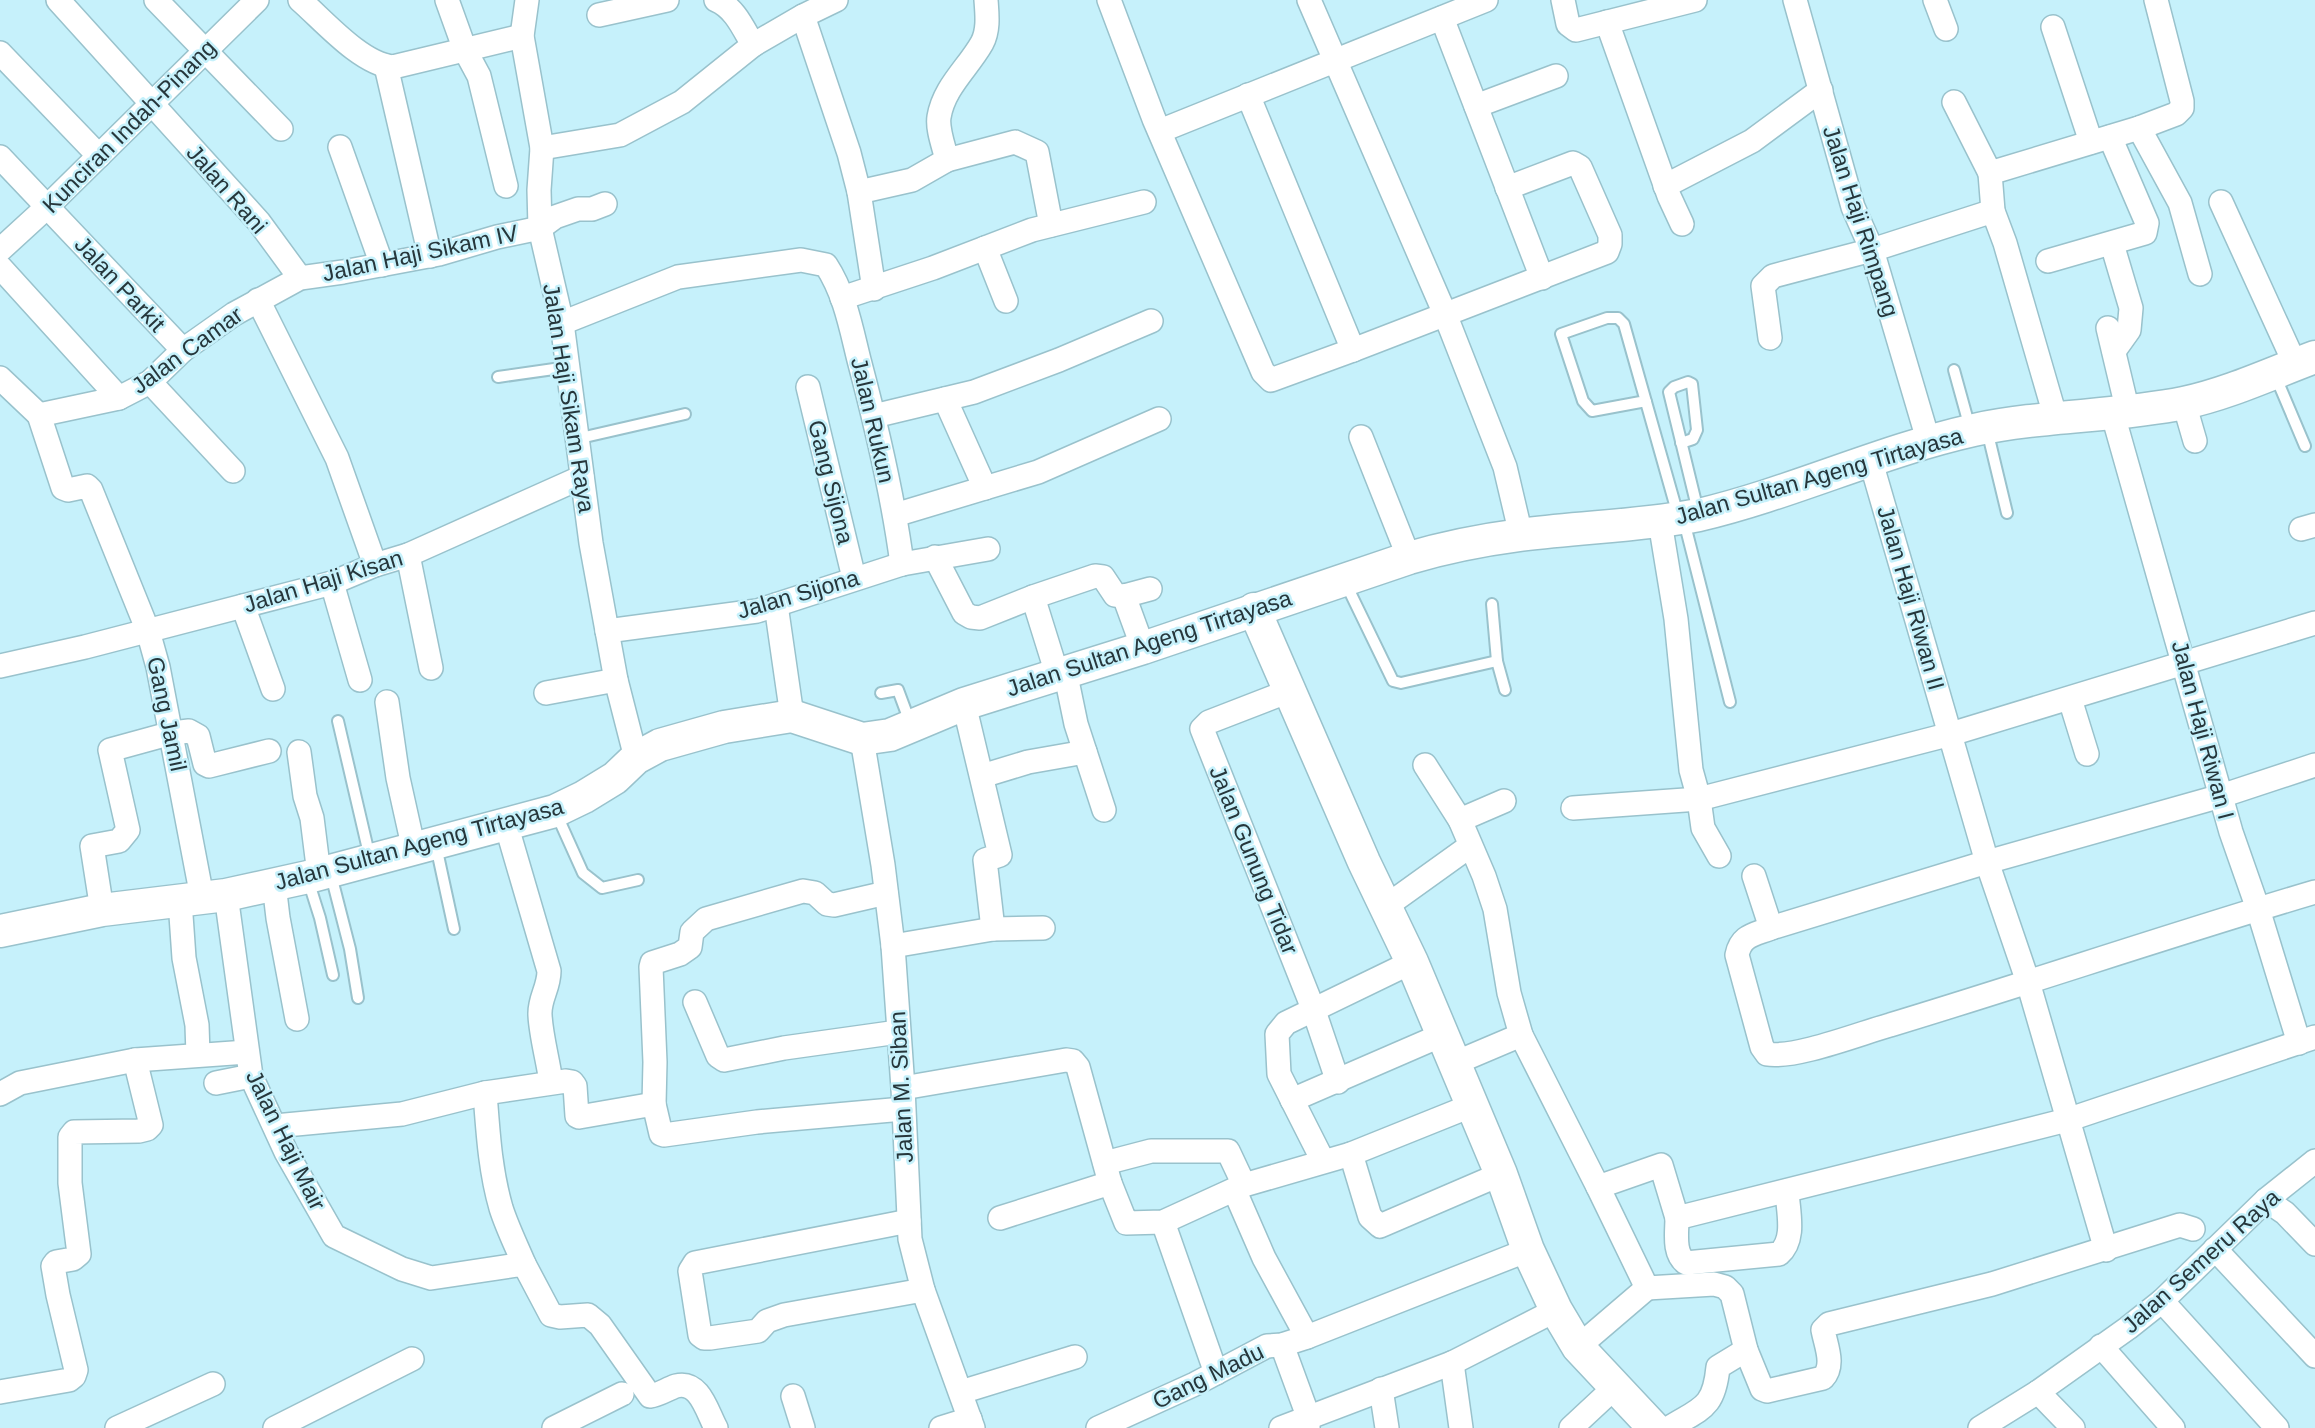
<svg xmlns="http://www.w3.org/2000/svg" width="2315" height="1428" font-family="Arial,sans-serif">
<rect width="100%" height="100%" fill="#c6f1fb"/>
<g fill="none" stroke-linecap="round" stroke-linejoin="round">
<defs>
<g id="lane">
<polyline points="1954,370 1970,428"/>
<polyline points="2275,375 2305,446"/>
<polyline points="498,377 568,367"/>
<polyline points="1646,401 1592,411 1583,401 1561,334 1607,318 1618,318 1624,324 1678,515"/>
<polyline points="1987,430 2007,513"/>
<polyline points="576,439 685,414"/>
<polyline points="1681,443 1693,439 1697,430 1692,384 1688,382 1674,387 1669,392 1698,511"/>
<polyline points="1684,521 1730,702"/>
<polyline points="1346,584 1393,681 1401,683 1497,661"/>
<polyline points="1492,604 1497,661 1505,690"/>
<polyline points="881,693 898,690 911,725"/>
<polyline points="338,721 370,858"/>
<polyline points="556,813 583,873 602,888 638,880"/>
<polyline points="436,846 454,929"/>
<polyline points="331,875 350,949 358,998"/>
<polyline points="308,880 320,918 333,975"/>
</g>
<g id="street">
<polyline points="58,0 259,222 300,278"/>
<polyline points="156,0 281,129"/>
<path d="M300 0C324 21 361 64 393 67L522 36"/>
<polyline points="447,0 465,50 479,76 506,186"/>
<polyline points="527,0 522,36 542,148 539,190 540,228 562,323 591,543 616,680 636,758"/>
<polyline points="836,0 803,16 849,153 859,192 874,289"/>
<polyline points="1109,0 1154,119 1263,372 1271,380 1353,350 1607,252 1610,244 1610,235 1580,167 1573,163 1507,188"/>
<polyline points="1309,0 1445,314 1505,467 1521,535"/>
<polyline points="1563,0 1568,24 1576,30 1695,0"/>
<polyline points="1795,0 1853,207 1872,250 1929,443"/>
<polyline points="1935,0 1946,29"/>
<polyline points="599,15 667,0"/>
<polyline points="1442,18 1542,278"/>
<polyline points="1607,22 1669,196 1682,224"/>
<polyline points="2053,27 2091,142"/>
<polyline points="753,45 803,16"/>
<polyline points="0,53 99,156"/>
<polyline points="386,66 430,256"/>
<polyline points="1248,95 1353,350"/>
<polyline points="1954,102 1990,173"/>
<polyline points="1476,106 1556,76"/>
<polyline points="2139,128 2180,203 2200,274"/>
<polyline points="1160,131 1486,0"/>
<polyline points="340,147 382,265"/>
<path d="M542 148 620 135 682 102 753 45C743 28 735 8 716 0"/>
<polyline points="0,157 183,350"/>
<path d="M947 160C944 147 937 129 939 117 944 87 968 68 982 43 989 30 987 14 986 0"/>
<polyline points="1665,186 1752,141 1821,90"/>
<polyline points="859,192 912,180 947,160 1015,142 1037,152 1051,225"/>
<polyline points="2221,202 2295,364"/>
<polyline points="2112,244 2131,308 2129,330 2114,351"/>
<polyline points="985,248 1006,301"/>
<polyline points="0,250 47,207 257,0"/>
<polyline points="2048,261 2145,233 2147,223 2110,137"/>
<polyline points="0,267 119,398"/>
<polyline points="842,298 933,268 1032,230 1144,202"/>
<polyline points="258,300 337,458 375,565"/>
<path d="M562 323 678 277 801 260 826 265C845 294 851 328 859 360 877 428 893 495 902 564"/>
<polyline points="2108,328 2128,412"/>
<polyline points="1770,338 1763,286 1773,276 1872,250 1993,211"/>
<polyline points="0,378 39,415 119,398 150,382 183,350 234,314 300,278 343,272 439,254 497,237 540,228 555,217 578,209 592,209 605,204"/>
<polyline points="150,382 233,471"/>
<polyline points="808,387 854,578"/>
<polyline points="945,399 985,488"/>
<polyline points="2184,403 2195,441"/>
<polyline points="39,415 63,488 68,490 87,486 91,490 148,631 158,667 202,897"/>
<polyline points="2113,415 2231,832 2258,909 2299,1043"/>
<polyline points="874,416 974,392 1059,360 1151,321"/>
<polyline points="2056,419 2005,243 1993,211 1990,173 2139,128 2176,114 2182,108 2182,101 2156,0"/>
<polyline points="1361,437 1409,558"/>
<polyline points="1871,462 1987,862 2028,982 2106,1250"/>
<polyline points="895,515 1038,472 1159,419"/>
<polyline points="1660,522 1676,619 1691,770 1699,799 1703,828 1719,856"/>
<polyline points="2301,529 2315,525"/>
<polyline points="408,555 431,668"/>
<polyline points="935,557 964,613 971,617 980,618 1033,597 1095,576 1103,577 1115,595 1124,596 1150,589"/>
<polyline points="332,583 360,680"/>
<polyline points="1124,596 1143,648"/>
<polyline points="1033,597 1057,674"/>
<polyline points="776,605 792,716"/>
<polyline points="243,606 273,689"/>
<polyline points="607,631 757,611 902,564 988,549"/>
<polyline points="0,666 85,647 332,583 375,565 408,555 582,477"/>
<polyline points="1065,671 1076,724 1104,810"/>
<polyline points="1289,691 1209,722 1202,729 1314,1011 1338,1082"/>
<polyline points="546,693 616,680"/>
<polyline points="2070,699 2087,754"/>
<polyline points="387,702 398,778 414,850"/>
<polyline points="964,704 1000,855 985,860 993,929"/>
<polyline points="862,739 883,865 893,946 903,1088 910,1239 923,1290 973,1428"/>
<polyline points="299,752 305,796 312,818 319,874"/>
<polyline points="1425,765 1460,820 1484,876 1495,909 1509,993 1521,1035 1598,1187 1661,1165 1677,1218 2067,1120 2315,1037"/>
<path d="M2315 765 2221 796 1987 862 1771 928C1754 935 1741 935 1737 955L1762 1047 1767 1054C1795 1059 1861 1033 1890 1025 2032 982 2173 934 2315 892"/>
<polyline points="982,776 1028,762 1085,752"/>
<polyline points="1573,808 1699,799 1951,734 2315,623"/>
<polyline points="1460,820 1504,801"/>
<path d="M506 824 549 971C549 988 539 999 540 1015 541 1036 548 1060 551 1082"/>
<polyline points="1754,876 1771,928"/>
<polyline points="274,884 278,918 297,1019"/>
<path d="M226 895 251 1076 286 1152 334 1236 402 1269 431 1278 524 1264 551 1315 560 1317 588 1315 600 1325 650 1396C659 1395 667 1389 676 1386 700 1380 707 1412 716 1428"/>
<polyline points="180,901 184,958 197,1025 198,1055"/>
<polyline points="1385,907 1470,846"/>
<polyline points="102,910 92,846 119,841 128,830 110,750 172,733 189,731 198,736 205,764 209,766 269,751"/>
<polyline points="893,946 993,929 1043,928"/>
<polyline points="695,1002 718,1056 724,1060 784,1048 898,1032"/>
<polyline points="1455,1063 1521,1035"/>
<polyline points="216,1083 251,1076"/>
<polyline points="903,1088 1066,1060 1073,1061 1078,1067 1110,1183 1126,1223 1163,1222 1244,1185 1351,1154 1473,1105"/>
<path d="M485 1093C488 1132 490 1170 501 1208 507 1227 516 1245 524 1264"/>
<polyline points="0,1094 20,1083 135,1060 247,1052"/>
<polyline points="1292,1100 1442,1035"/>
<polyline points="654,1104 655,1062 651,967 652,963 680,954 690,947 692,932 706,919 803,891 815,893 827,904 834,905 886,893"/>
<polyline points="275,1126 402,1114 485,1093 566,1081 572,1082 575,1086 577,1116 579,1117 654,1104 661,1134 664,1135 757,1122 903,1109"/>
<polyline points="1351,1154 1370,1217 1380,1226 1501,1174"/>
<polyline points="1323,1161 1279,1074 1277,1034 1286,1023 1412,962"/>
<polyline points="1105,1163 1151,1151 1228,1151 1244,1185"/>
<polyline points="1598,1187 1647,1288 1714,1284 1725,1287 1732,1294 1746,1350"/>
<polyline points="1237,1189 1237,1196 1264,1258 1307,1337"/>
<polyline points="2266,1200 2285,1213 2315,1244"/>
<polyline points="1000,1218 1110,1183"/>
<path d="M1677 1218C1677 1233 1673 1253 1686 1263L1779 1254C1796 1239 1788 1212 1787 1191"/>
<polyline points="909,1221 695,1263 690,1271 700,1335 704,1338 710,1338 758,1331 767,1321 784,1315 923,1290"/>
<polyline points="1163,1222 1216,1373"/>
<polyline points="2215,1249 2315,1356"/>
<polyline points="2162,1301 2277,1428"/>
<polyline points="1282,1345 1308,1416 1308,1428"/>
<polyline points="2101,1346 2173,1428"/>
<polyline points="1578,1347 1647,1288"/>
<polyline points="1452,1363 1461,1428"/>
<polyline points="1381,1389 1387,1428"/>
<polyline points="0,1392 69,1380 74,1376 76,1370 58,1295 53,1266 56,1262 73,1259 79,1254 70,1183 70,1137 74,1132 139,1131 147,1129 151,1125 135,1060"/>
<polyline points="961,1392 1075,1357"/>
<polyline points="2038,1392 2073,1428"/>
<polyline points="793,1396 803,1428"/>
<polyline points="117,1428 213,1384"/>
<polyline points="275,1428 412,1359"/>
<polyline points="554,1428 622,1394"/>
<polyline points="941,1428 970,1419"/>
<polyline points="1098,1428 1195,1384 1267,1346 1282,1345 1307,1337 1528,1250"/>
<polyline points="1281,1428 1452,1363 1556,1310"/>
<polyline points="1571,1428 1614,1388"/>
<path d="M1669 1428C1701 1408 1714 1409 1718 1367L1746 1350 1762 1389 1767 1391 1823 1378C1835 1365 1826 1346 1823 1330L1829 1324 1992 1284 2180 1225 2193 1229"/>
<polyline points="1980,1428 2038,1392 2128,1328 2162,1301 2266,1200 2315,1161"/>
</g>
<g id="secondary">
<polyline points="1254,609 1364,862 1412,962 1501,1174 1528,1250 1556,1310 1578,1347 1654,1428"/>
<path d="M0 931 102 910 226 895 308 877 555 811 584 797 615 778 636 758 660 745 724 727 792 716 862 739 890 735 964 704 1143 648 1409 558C1446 547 1482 540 1520 535 1580 527 1640 526 1699 515 1792 493 1880 451 1974 430 2043 415 2115 417 2184 403 2230 393 2272 373 2315 357"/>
</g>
</defs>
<!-- lane casing -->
<use href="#lane" stroke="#99c2cc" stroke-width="14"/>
<!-- street casing -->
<use href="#street" stroke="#99c2cc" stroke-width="26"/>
<!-- secondary casing -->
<use href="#secondary" stroke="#99c2cc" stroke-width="35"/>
<!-- lane -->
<use href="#lane" stroke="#fff" stroke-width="10"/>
<!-- street -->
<use href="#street" stroke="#fff" stroke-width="23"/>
<!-- secondary -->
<use href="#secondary" stroke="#fff" stroke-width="32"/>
</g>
<g text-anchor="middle" stroke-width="5" stroke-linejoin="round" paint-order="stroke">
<!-- street labels -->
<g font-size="23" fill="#26363b" stroke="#c6f1fb">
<text transform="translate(129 126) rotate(-45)" y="8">Kunciran Indah-Pinang</text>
<text transform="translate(227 189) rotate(49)" y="8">Jalan Rani</text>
<text transform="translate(1861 221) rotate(72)" y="8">Jalan Haji Rimpang</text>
<text transform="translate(420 253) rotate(-12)" y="8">Jalan Haji Sikam IV</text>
<text transform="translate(120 284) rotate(47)" y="8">Jalan Parkit</text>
<text transform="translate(187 350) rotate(-36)" y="8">Jalan Camar</text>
<text transform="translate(569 398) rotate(81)" y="8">Jalan Haji Sikam Raya</text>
<text transform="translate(873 420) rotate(77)" y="8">Jalan Rukun</text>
<text transform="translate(1819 476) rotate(-16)" y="8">Jalan Sultan Ageng Tirtayasa</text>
<text transform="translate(831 482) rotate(76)" y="8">Gang Sijona</text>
<text transform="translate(323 581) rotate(-17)" y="8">Jalan Haji Kisan</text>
<text transform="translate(798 594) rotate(-16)" y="8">Jalan Sijona</text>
<text transform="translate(1911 598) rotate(74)" y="8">Jalan Haji Riwan II</text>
<text transform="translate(1149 643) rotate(-18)" y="8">Jalan Sultan Ageng Tirtayasa</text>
<text transform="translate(167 714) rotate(78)" y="8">Gang Jamil</text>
<text transform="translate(2203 730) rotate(75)" y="8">Jalan Haji Riwan I</text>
<text transform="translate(419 844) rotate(-15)" y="8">Jalan Sultan Ageng Tirtayasa</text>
<text transform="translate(1254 860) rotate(68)" y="8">Jalan Gunung Tidar</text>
<text transform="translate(901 1087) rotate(-93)" y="8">Jalan M. Siban</text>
<text transform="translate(286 1140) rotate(64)" y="8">Jalan Haji Mair</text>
<text transform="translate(2201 1261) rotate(-42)" y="8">Jalan Semeru Raya</text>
<text transform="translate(1208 1376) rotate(-26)" y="8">Gang Madu</text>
</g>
</g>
</svg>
